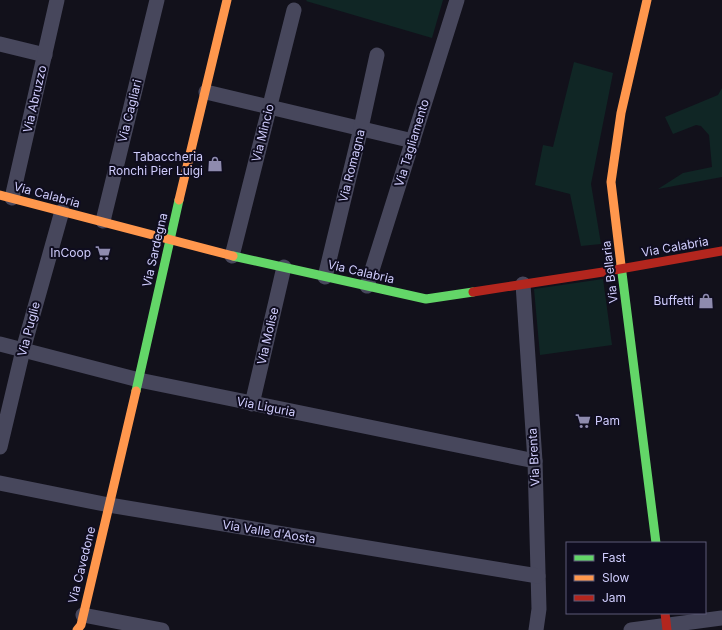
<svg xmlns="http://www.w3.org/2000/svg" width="722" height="630" font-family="Inter,sans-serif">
<rect width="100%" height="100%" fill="#12111b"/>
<!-- green -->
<g fill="#102625">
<polygon points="307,0 443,0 432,38 306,1"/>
<polygon points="574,62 613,73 591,184 601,244 581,246 570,194 535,185 543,145 553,147"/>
<polygon points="722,88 722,177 658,189 683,173 712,167 709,135 701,126 696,125 673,134 665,117 718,95"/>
<polygon points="603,279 612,345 540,355 534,289"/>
</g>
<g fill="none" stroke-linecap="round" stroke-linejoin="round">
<!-- street -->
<g stroke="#47475c" stroke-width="15">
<polyline points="0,44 45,55"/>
<polyline points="206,92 413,141"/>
<polyline points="12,198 57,0"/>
<polyline points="103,221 157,0"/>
<polyline points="232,256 294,10"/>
<polyline points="325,277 361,128 377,55"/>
<polyline points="523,284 535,461 539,609 536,630"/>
<polyline points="367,286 457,0"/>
<polyline points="0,344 139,380 535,461"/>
<polyline points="252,404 284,267"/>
<polyline points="0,447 23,350 62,211"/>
<polyline points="0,483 109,505 538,576"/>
<polyline points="83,615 162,630"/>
<polyline points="631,630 722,618"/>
</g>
<!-- fast -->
<g stroke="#63d668" stroke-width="9">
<polyline points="233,256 426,299 473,292"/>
<polyline points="621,265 656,543"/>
<polyline points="136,391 179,200"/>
</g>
<!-- slow -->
<g stroke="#ff974d" stroke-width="9">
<polyline points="0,195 233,256"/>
<polyline points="179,200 227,0"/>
<polyline points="621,265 611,182 621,113 647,0"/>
<polyline points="77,630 81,625 136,391"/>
</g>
<!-- jam -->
<g stroke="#b3261e" stroke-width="9">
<polyline points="473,292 603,272 722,251"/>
<polyline points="665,613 667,630"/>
</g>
</g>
<!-- icons -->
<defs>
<symbol id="shop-bare" viewBox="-9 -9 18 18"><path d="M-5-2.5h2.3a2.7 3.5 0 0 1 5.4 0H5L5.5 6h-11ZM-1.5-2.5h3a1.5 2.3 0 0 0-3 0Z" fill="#8e8bae" stroke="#0f0d1f" stroke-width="2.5" paint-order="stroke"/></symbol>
<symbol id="supermarket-bare" viewBox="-9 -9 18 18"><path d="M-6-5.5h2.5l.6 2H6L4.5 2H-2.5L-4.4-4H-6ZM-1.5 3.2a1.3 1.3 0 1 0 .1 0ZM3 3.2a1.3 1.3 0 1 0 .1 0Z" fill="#8e8bae" stroke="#0f0d1f" stroke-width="2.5" paint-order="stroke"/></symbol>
</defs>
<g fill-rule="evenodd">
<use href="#shop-bare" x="204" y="153" width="22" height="22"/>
<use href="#supermarket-bare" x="92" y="242" width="22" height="22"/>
<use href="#shop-bare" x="695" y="290" width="22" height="22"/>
<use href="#supermarket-bare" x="572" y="410" width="22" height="22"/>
</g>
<g text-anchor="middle" stroke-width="4" stroke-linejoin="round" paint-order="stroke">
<!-- street labels -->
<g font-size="12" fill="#d0cdfd" stroke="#0f0d1f">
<text transform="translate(35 99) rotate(-77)" y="4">Via Abruzzo</text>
<text transform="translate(130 111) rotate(-76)" y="4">Via Cagliari</text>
<text transform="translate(263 133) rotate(-76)" y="4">Via Mincio</text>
<text transform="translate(412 143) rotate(-73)" y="4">Via Tagliamento</text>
<text transform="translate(352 166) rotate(-76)" y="4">Via Romagna</text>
<text transform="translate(47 195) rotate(15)" y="4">Via Calabria</text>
<text transform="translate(675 247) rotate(-10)" y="4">Via Calabria</text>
<text transform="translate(155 250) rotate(-77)" y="4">Via Sardegna</text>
<text transform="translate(361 272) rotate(13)" y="4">Via Calabria</text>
<text transform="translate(610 272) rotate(-97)" y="4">Via Bellaria</text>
<text transform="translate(29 329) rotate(-75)" y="4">Via Puglie</text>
<text transform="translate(268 336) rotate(-77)" y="4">Via Molise</text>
<text transform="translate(266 407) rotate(11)" y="4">Via Liguria</text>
<text transform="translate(534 457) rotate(-93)" y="4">Via Brenta</text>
<text transform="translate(269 532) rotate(9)" y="4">Via Valle d'Aosta</text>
<text transform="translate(82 565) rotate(-76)" y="4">Via Cavedone</text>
</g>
<!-- poi labels -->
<g font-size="12" fill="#d0cdfd" stroke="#0f0d1f" text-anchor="end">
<text x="203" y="161">Tabaccheria<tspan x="203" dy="14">Ronchi Pier Luigi</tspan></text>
<text x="91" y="257">InCoop</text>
<text x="694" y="305">Buffetti</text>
<text x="595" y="425" text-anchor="start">Pam</text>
</g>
</g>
<!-- legend -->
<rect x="566" y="542" width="140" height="72" fill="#0f0d1f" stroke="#5c5a78"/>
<rect x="574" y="555" width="20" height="6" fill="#63d668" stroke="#5c5a78"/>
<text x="602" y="562" font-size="12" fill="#d0cdfd">Fast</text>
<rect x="574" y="575" width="20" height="6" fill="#ff974d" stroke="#5c5a78"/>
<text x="602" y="582" font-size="12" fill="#d0cdfd">Slow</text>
<rect x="574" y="595" width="20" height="6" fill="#b3261e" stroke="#5c5a78"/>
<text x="602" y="602" font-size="12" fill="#d0cdfd">Jam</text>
</svg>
